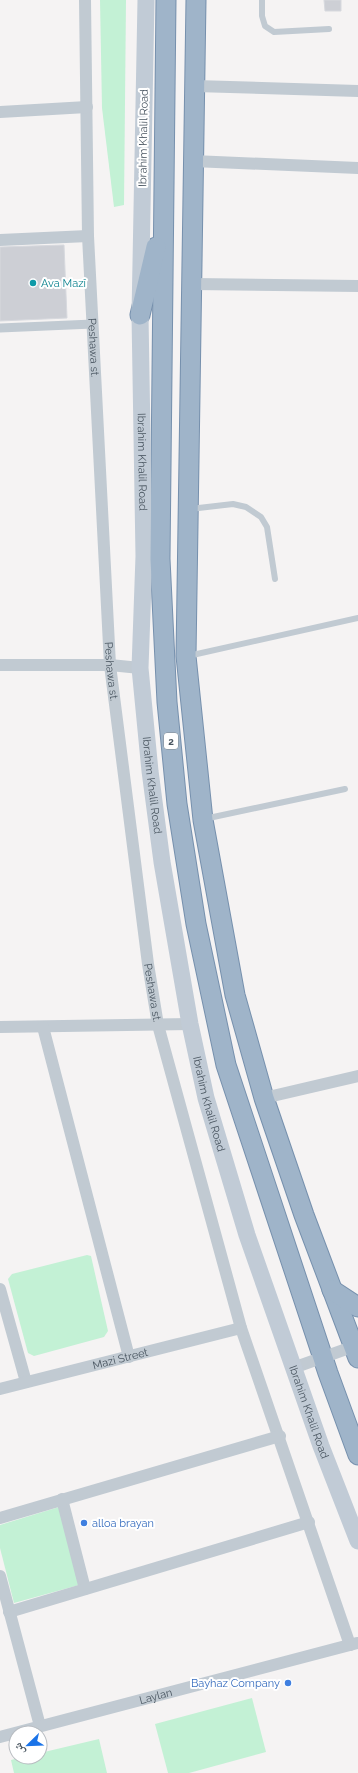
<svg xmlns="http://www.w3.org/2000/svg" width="358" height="1773" font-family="Raleway,'Noto Naskh Arabic',sans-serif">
<rect width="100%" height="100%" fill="#f5f3f3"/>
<!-- green -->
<g fill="#c3f1d5">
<polygon points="100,0 126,0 124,205 114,207 102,108"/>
<polygon points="87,1255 91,1256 108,1331 104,1337 34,1356 28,1353 8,1279 12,1274"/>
<polygon points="59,1507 79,1585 14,1603 0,1548 0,1525"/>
<polygon points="252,1698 266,1752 189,1773 168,1773 155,1724"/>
<polygon points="99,1739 107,1773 14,1773 11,1760 23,1757 40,1757 40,1753"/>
</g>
<!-- building -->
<g fill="#cdcfd5" stroke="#d7d9de">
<polygon points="324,0 341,0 341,11 325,11"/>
<polygon points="64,245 67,318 0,321 0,247"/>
</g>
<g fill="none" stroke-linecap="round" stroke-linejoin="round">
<defs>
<g id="trunk">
<polyline points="166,0 160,559 167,702 177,804 196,924 226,1065 328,1373 358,1455"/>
<polyline points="196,0 186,656 203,820 235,995 264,1098 304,1215 358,1358"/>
<polyline points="140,315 156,247"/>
<polyline points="332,1290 358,1307"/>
</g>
</defs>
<!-- trunk casing -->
<use href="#trunk" stroke="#7690ad" stroke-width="21"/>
<!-- service -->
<g stroke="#c1cad2" stroke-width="6">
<polyline points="262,0 262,16 265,26 274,32 329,29"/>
<polyline points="190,509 233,504 246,507 261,517 267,527 275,579"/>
<polyline points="188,656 358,618"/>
<polyline points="204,819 345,789"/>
</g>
<!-- pedestrian -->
<polyline stroke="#c1cad2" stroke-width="9" points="0,328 93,324"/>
<!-- minor -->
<g stroke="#c1cad2" stroke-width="12">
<path id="s1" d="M85 0 88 236 110 665 148 964 158 1025 241 1328 350 1645"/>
<polyline points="195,86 358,91"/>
<polyline points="0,112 87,107"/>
<polyline points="193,161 358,168"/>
<polyline points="0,240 88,236"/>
<polyline points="193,284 358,286"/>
<polyline points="0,665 110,665 140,668"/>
<polyline points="0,1027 190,1024"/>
<polyline points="43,1027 129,1357"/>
<polyline points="264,1098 358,1076"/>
<polyline points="0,1289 26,1382"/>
<polyline points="293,1368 358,1345"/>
<path id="s2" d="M0 1389 241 1328"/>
<polyline points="62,1499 85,1589"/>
<polyline points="0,1518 280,1436"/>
<polyline points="0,1576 40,1726"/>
<polyline points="9,1612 309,1522"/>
<path id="s3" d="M0 1737 357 1643"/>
</g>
<!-- secondary -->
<path stroke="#c1cbd6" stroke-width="17" id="s4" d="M146 0 140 315 144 556 140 668 150 771 162 862 190 1024 206 1098 247 1235 321 1446 358 1541"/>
<!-- trunk -->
<use href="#trunk" stroke="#9fb4c9" stroke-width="19"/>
</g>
<!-- markers -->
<circle fill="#0f9aa8" stroke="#fff" stroke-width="1.5" cx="33" cy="283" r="4"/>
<g fill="#3f7fe0" stroke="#fff" stroke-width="1.5">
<circle cx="84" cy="1523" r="4"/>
<circle cx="288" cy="1683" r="4"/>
</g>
<g text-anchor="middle" stroke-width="4" stroke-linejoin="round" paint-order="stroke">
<!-- shield labels -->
<rect fill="#fff" stroke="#808990" stroke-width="1" x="164" y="733" width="14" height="16" rx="3"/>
<g font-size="10" font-weight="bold" fill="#4a5661">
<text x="171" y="745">2</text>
</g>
<!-- street labels -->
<g font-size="11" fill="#4a5661" stroke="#fff">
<text transform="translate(143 138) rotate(-89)" y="4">Ibrahim Khalil Road</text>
<text dy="4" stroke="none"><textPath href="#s1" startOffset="348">Peshawa st.</textPath></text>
<text dy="4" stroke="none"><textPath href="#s4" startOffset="462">Ibrahim Khalil Road</textPath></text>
<text dy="4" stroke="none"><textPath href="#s1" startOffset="672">Peshawa st.</textPath></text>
<text dy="4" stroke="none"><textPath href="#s4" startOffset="786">Ibrahim Khalil Road</textPath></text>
<text dy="4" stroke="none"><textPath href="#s1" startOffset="996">Peshawa st.</textPath></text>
<text dy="4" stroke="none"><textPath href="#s4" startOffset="1110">Ibrahim Khalil Road</textPath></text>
<text dy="4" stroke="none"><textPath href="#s2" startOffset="124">Mazi Street</textPath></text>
<text dy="4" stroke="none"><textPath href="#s4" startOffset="1434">Ibrahim Khalil Road</textPath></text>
<text dy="4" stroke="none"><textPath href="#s3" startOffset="161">Laylan</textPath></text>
</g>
<!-- culture labels -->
<g font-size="11" fill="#0d838f" stroke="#fff" text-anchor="start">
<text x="41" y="287">Ava Mazî</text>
</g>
<!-- shop labels -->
<g font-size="11" fill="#366cbe" stroke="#fff" text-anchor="start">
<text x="92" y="1527">alloa brayan</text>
<text x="280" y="1687" text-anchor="end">Bayhaz Company</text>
</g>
</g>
<!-- north arrow -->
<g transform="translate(28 1745) rotate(247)"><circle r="19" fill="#ffffff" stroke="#b7bbc0"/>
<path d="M0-3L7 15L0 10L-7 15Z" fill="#1a73e8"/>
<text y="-6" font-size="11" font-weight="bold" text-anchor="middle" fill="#4a5661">ش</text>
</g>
</svg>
